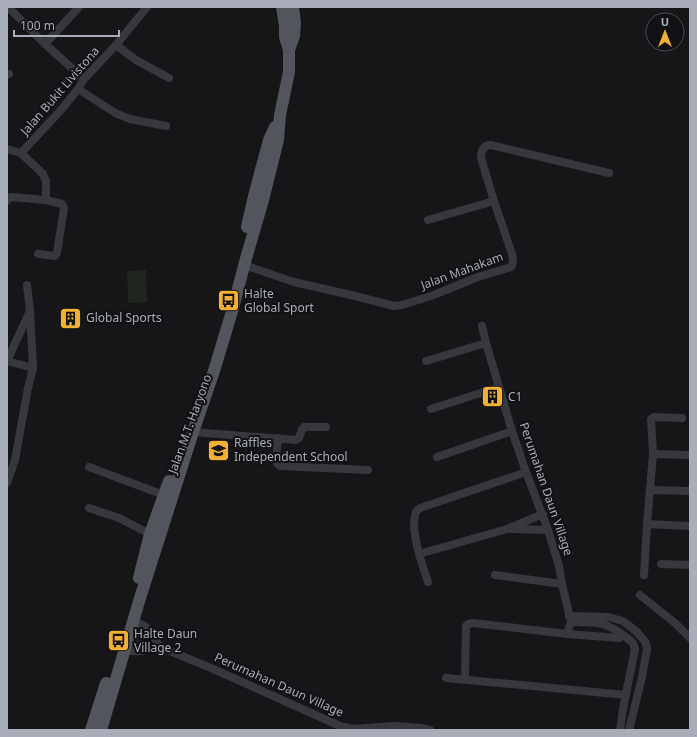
<svg xmlns="http://www.w3.org/2000/svg" width="697" height="737" font-family="'Noto Sans',sans-serif">
<rect width="100%" height="100%" fill="#161618"/>
<!-- green -->
<g fill="#1e261f">
<polygon points="146,270 147,302 128,303 127,271"/>
<circle cx="143" cy="641" r="7"/>
</g>
<g fill="none" stroke-linecap="round" stroke-linejoin="round">
<!-- minor -->
<g stroke="#37383d" stroke-width="8">
<polyline points="8,7 45,44 84,79"/>
<polyline points="45,44 79,7"/>
<polyline points="116,45 136,60 169,78"/>
<polyline points="7,75 9,74"/>
<polyline points="78,89 117,114 130,119 166,126"/>
<polyline points="7,149 21,153 43,174 46,181 46,200"/>
<polyline points="21,153 61,110 78,89 84,79 116,45 147,7"/>
<polyline points="7,201 8,198 11,197 46,200 62,204 64,208 57,253 55,256 38,254"/>
<polyline points="428,220 494,201"/>
<path d="M244 265 294 282 351 295 394 306 402 305 431 296 478 277 511 267C514 262 513 259 512 254L494 201 481 158C481 151 483 145 491 145L609 173"/>
<polyline points="482,326 486,343 512,431 526,472 548,530 559,566 562,584 571,622 567,634"/>
<polyline points="7,361 29,313"/>
<polyline points="7,361 33,368"/>
<polyline points="426,361 486,343"/>
<polyline points="431,409 499,387"/>
<polyline points="193,432 296,440 299,438 302,429 304,427 326,427"/>
<polyline points="278,438 276,460 277,463 280,466 368,470"/>
<polyline points="653,454 690,455"/>
<polyline points="437,457 512,431"/>
<polyline points="89,467 164,495"/>
<polyline points="7,483 15,460 28,388 33,368 30,311 27,285"/>
<polyline points="650,490 690,491"/>
<polyline points="89,508 119,518 150,534"/>
<polyline points="647,524 690,526"/>
<polyline points="509,529 548,530"/>
<polyline points="419,554 507,529 543,514"/>
<polyline points="661,564 690,565"/>
<polyline points="495,575 562,584"/>
<polyline points="644,575 647,524 653,454 651,419 654,417 682,418"/>
<path d="M428 582C422 564 411 534 415 515 415 511 418 510 420 508L526 472"/>
<polyline points="640,595 675,623 690,638"/>
<polyline points="569,616 608,617 623,621 637,632 646,643 647,649 642,677 629,730"/>
<polyline points="134,622 143,625 146,627 151,632 160,647 211,668 340,726 353,729 394,726 423,728 430,730"/>
<path d="M571 622C579 622 588 622 597 623 611 625 623 634 633 643L635 649 623 709 620 730"/>
<path d="M124 650C137 653 147 650 160 647"/>
<polyline points="446,678 626,695"/>
<polyline points="465,679 466,626 468,624 473,623 567,634 619,638"/>
</g>
<!-- primary -->
<g stroke="#53555c" stroke-width="12">
<polyline points="289,50 294,36 295,23 293,7"/>
<polyline points="247,227 254,196 269,140 275,127"/>
<polyline points="139,578 150,534 169,481"/>
<polyline points="91,730 106,683"/>
<polyline points="101,730 140,598 193,432 214,371 233,308 245,262 263,200 278,140 280,115 289,72 289,50 285,37 285,26 282,7"/>
</g>
</g>
<!-- icons -->
<defs>
<symbol id="bus-square" viewBox="-11 -11 22 22"><rect x="-9" y="-9" width="18" height="18" rx="4" fill="#f2b134" stroke="#111113"/><path d="M-5-6H5V4H4V6H2V4H-2V6H-4V4H-5ZM-3.5-4V0h7V-4ZM-3.5 1.2v1.5H-2V1.2ZM2 1.2v1.5H3.5V1.2Z" fill="#111"/></symbol>
<symbol id="building-square" viewBox="-11 -11 22 22"><rect x="-9" y="-9" width="18" height="18" rx="4" fill="#f2b134" stroke="#111113"/><path d="M-4-6H4V6H1V3H-1V6H-4ZM-2.5-4.3h1.7v1.8h-1.7ZM.8-4.3h1.7v1.8H.8ZM-2.5-1h1.7V.8h-1.7ZM.8-1h1.7V.8H.8Z" fill="#111"/></symbol>
<symbol id="school-square" viewBox="-11 -11 22 22"><rect x="-9" y="-9" width="18" height="18" rx="4" fill="#f2b134" stroke="#111113"/><path d="M0-5L7-2L0 1L-7-2ZM-4 1L0 2.5L4 1V4Q0 6-4 4Z" fill="#111"/></symbol>
</defs>
<g fill-rule="evenodd">
<use href="#bus-square" x="216" y="288" width="25" height="25"/>
<use href="#building-square" x="58" y="306" width="25" height="25"/>
<use href="#building-square" x="480" y="384" width="25" height="25"/>
<use href="#school-square" x="206" y="438" width="25" height="25"/>
<use href="#bus-square" x="106" y="628" width="25" height="25"/>
</g>
<g text-anchor="middle" stroke-width="4" stroke-linejoin="round" paint-order="stroke">
<!-- street labels -->
<g font-size="12" fill="#a8adb8" stroke="#111113">
<text transform="translate(60 91) rotate(-49)" y="4">Jalan Bukit Livistona</text>
<text transform="translate(462 271) rotate(-20)" y="4">Jalan Mahakam</text>
<text transform="translate(190 424) rotate(-70)" y="4">Jalan M.T. Haryono</text>
<text transform="translate(546 489) rotate(71)" y="4">Perumahan Daun Village</text>
<text transform="translate(279 685) rotate(24)" y="4">Perumahan Daun Village</text>
</g>
<!-- poi labels -->
<g font-size="12" fill="#a8adb8" stroke="#111113" text-anchor="start">
<text x="244" y="298">Halte<tspan x="244" dy="14">Global Sport</tspan></text>
<text x="86" y="322">Global Sports</text>
<text x="508" y="401">C1</text>
<text x="234" y="447">Raffles<tspan x="234" dy="14">Independent School</tspan></text>
<text x="134" y="638">Halte Daun<tspan x="134" dy="14">Village 2</tspan></text>
</g>
</g>
<!-- border -->
<rect width="697" height="737" fill="none" stroke="#a8adb8" stroke-width="16"/>
<!-- north arrow -->
<g transform="translate(665 32)"><circle r="19" fill="#111113" stroke="#4d4f55"/>
<path d="M0-3L7 15L0 10L-7 15Z" fill="#f2b134"/>
<text y="-6" font-size="11" font-weight="bold" text-anchor="middle" fill="#a8adb8">U</text>
</g>
<!-- scale -->
<path d="M14 30v6h105v-6" fill="none" stroke="#a8adb8" stroke-width="2"/>
<text x="20" y="30" font-size="12" fill="#a8adb8" stroke="#111113" stroke-width="3" paint-order="stroke">100 m</text>
</svg>
